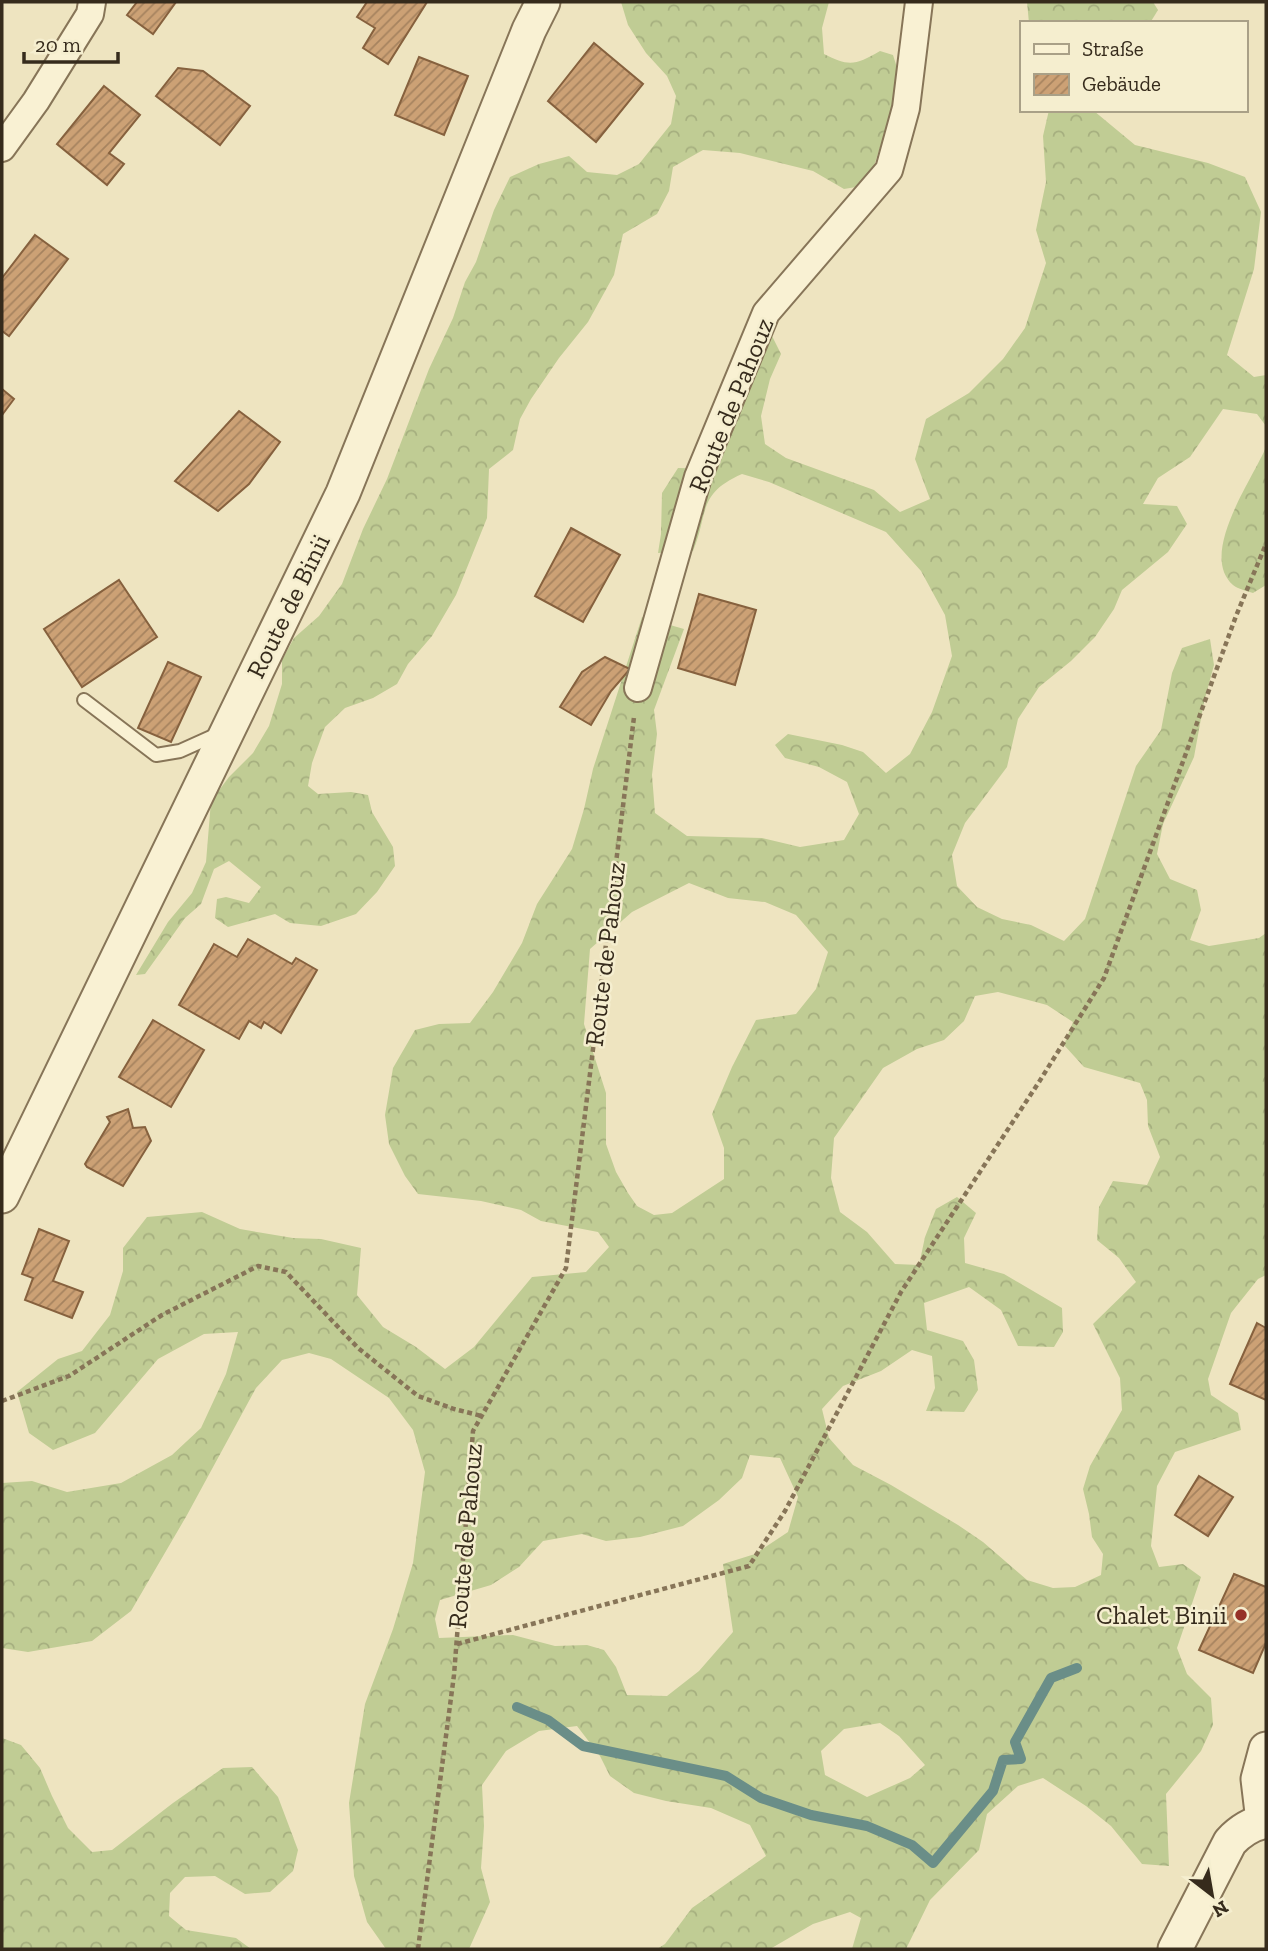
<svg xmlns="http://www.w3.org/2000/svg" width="1268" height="1951" font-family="'Zilla Slab',serif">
<defs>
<pattern id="forest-crowns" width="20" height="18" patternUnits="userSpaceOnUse" patternTransform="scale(1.75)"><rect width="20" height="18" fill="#c0cc94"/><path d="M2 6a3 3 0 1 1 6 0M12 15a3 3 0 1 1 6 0" fill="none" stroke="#a6af7f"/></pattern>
<pattern id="building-hatch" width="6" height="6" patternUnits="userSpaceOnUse" patternTransform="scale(1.75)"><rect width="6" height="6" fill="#cca175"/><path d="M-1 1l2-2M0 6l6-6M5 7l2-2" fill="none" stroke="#a6835f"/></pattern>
</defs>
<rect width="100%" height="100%" fill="#eee4c0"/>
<!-- forest -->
<g fill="url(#forest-crowns)" fill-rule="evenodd">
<path d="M621 2H829L822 28 824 54C849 67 856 65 880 51L893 55 899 74 895 101 873 169 856 187 844 189 813 171 740 153 703 150 673 167 669 191 657 214 623 234 614 275 588 322 559 358 531 399 520 419 513 450 489 469 487 518 456 595 432 636 408 664 397 684 373 698 345 708 325 727 312 763 308 786 318 794 351 792 368 795 372 812 393 847 395 866 377 892 356 914 321 926 290 923 275 914 228 927 215 918 217 899 226 897 249 903 261 887 229 861 214 869 201 904 185 918 145 974 136 975 168 922 192 893 206 862 211 801 229 777 253 753 269 726 282 684V660L294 638 319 616 342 584 363 529 387 479 429 369 453 318 465 282 476 262 494 210 510 177 539 164 569 156 587 172 617 175 639 164 671 124 676 96 667 76 646 53 628 25Z"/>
<polygon points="1027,2 1153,2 1158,10 1150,23 1029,23"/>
<path d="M1049 110 1094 111 1135 145 1208 163 1245 177 1261 212 1254 269 1227 355 1254 377 1266 375V426L1257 414 1223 409 1190 457 1158 478 1143 504 1177 506 1187 524 1168 552 1122 590 1114 609 1095 637 1071 661 1039 687 1018 719 1007 767 965 823 952 855 957 886 977 907 1002 919 1031 925 1064 941 1085 919 1136 766 1161 730 1172 673 1182 648 1210 639 1214 665 1204 702 1194 757 1163 824 1157 854 1170 879 1197 890 1201 910 1190 940 1209 946 1259 938 1266 933V1275L1258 1279 1231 1313 1208 1379 1211 1395 1238 1413 1241 1430 1175 1452 1157 1486 1151 1546 1159 1567 1183 1564 1201 1577 1177 1648 1187 1674 1211 1698 1213 1725 1201 1751 1166 1794 1169 1866 1142 1864 1111 1826 1086 1806 1043 1778 1018 1786 987 1814 979 1850 930 1900 906 1949H852L861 1918 850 1912 813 1924 770 1949H657L665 1944 692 1908 766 1856 750 1825 711 1808 666 1801 634 1793 610 1776 600 1756 577 1726 539 1731 506 1751 482 1785 484 1826 481 1868 490 1902 469 1949H386L367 1922 354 1876 349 1803 365 1704 393 1629 413 1563 425 1472 413 1430 389 1398 331 1359 309 1353 282 1360 256 1388 187 1515 131 1611 92 1641 28 1652 2 1648V1483L32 1481 67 1492 121 1483 172 1455 201 1428 226 1374 238 1332 204 1334 158 1359 95 1433 53 1450 29 1433 17 1392 58 1359 82 1351 110 1315 123 1271V1248L147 1217 202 1212 240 1229 293 1238 321 1239 361 1248 357 1295 383 1327 416 1347 445 1369 474 1347 532 1277 586 1272 609 1247 598 1232 541 1221 521 1210 481 1201 418 1194 405 1176 389 1144 385 1115 393 1068 415 1030 439 1024 470 1023 493 992 522 943 537 904 572 849 584 809 593 769 642 617 684 629 654 710 657 734 652 775 655 813 687 836 762 838 800 847 844 840 859 814 847 782 819 767 785 758 775 745 788 734 842 745 863 752 886 773 910 754 932 712 952 656 945 615 921 571 886 532 769 482 742 474C697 494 709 512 693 551L658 553 661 534 662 493 678 468 716 469C720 453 720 447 713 432 712 429 709 426 709 422 707 410 737 349 745 336H772L781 354 770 379 761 416 765 444 786 458 874 490 900 512 930 499 915 459 926 419 969 393 1003 359 1025 328 1046 263 1036 230 1046 182 1043 136ZM689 883 728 898 765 902 796 915 828 952 816 989 796 1014 756 1020 732 1067 712 1114 724 1148V1179L672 1213 654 1215 637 1206 628 1193 616 1172 606 1144V1093L584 1024 590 949 632 912ZM998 992 1047 1005 1073 1022 1064 1045 1084 1067 1140 1083 1147 1100 1148 1126 1160 1157 1147 1185 1113 1181 1099 1207 1097 1240 1119 1258 1136 1282 1093 1324 1120 1378 1122 1410 1090 1466 1083 1489 1089 1514 1092 1537 1103 1554 1101 1575 1075 1587 1053 1588 1027 1580 983 1542 958 1525 891 1485 853 1465 829 1438 822 1409 843 1386 881 1371 912 1350 932 1356 935 1388 926 1411 964 1412 978 1390 974 1360 963 1341 927 1330 924 1303 969 1287 1001 1310 1018 1346 1054 1347 1063 1332 1062 1308 1004 1274 965 1263 964 1238 976 1213 957 1197 936 1209 925 1237 919 1265 895 1264 867 1232 840 1212 831 1178 834 1138 883 1068 917 1049 944 1040 964 1021 975 996ZM750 1455 780 1458 798 1497 788 1532 755 1554 723 1564 733 1632 699 1671 667 1696 627 1695 616 1667 604 1650 587 1645 555 1646 513 1635 439 1638 435 1619 440 1600 491 1585 519 1567 543 1541 582 1534 606 1541 640 1537 683 1526 719 1500 742 1478ZM880 1723 899 1736 925 1765 910 1778 867 1797 825 1775 821 1751 844 1729Z"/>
<path d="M1266 447V585L1253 593C1247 591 1238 589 1233 585 1198 554 1253 479 1266 447Z"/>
<polygon points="2,1738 21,1745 40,1768 52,1796 68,1828 92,1852 112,1850 173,1803 223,1768 252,1767 278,1797 298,1850 293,1871 270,1892 245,1894 215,1876 185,1877 170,1893 169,1916 186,1930 236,1938 251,1949 2,1949"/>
</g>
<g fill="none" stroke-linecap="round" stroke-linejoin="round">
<!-- stream -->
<polyline stroke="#6a8e88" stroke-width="10" points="517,1707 548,1720 583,1746 726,1776 761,1798 811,1815 867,1826 912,1845 933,1863 993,1791 1003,1760 1021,1759 1015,1742 1051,1678 1077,1668"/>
</g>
<!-- building -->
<g fill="url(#building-hatch)" stroke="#86613e" stroke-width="2">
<polygon points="137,2 176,2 153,34 127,15"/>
<polygon points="367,2 427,2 388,64 363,48 375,28 357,17"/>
<polygon points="594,43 643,84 596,142 548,101"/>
<polygon points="419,57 468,76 444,135 395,115"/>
<polygon points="178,68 203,71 250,106 220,145 156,96"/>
<polygon points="104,86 140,115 109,153 124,164 107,185 57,144"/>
<polygon points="35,235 68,259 9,336 2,331 2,278"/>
<polygon points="2,389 14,399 2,415"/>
<polygon points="239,411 280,442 249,484 218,511 175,481"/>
<polygon points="571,528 620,555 583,622 535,596"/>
<polygon points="119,580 157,637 82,687 44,629"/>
<polygon points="699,594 756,610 735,685 678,668"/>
<polygon points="605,657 630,669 611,691 591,725 560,707 582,672"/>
<polygon points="168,662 201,677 171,742 138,728"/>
<polygon points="248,939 292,964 296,958 317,970 281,1033 264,1022 261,1028 249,1021 239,1039 179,1005 214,944 237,957"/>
<polygon points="153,1020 204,1050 171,1107 119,1077"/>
<polygon points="128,1109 133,1128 145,1127 151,1141 123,1186 87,1167 85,1164 110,1122 107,1117"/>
<polygon points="39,1229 69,1241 53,1281 83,1292 72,1318 25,1300 33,1278 22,1274"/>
<polygon points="1257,1323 1266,1328 1266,1400 1230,1384"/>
<polygon points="1199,1476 1233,1497 1208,1536 1175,1515"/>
<polygon points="1234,1574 1266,1587 1266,1643 1253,1673 1199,1650"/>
</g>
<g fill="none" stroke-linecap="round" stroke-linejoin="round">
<defs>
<polyline id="service" points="84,700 156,755 180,751 220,733"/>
<g id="minor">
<polyline points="2,148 36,101 90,14 92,2"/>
<polyline points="638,688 698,477 766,313 889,170 906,108 919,2"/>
</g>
<g id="tertiary">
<polyline points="2,1196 343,493 529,30 543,2"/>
<polyline points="1263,1821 1258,1779 1266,1749"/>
<path d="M1175 1949 1230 1842C1240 1831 1251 1824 1266 1821"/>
</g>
</defs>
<!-- service casing -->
<use href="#service" stroke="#877558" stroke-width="16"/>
<!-- minor casing -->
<use href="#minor" stroke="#877558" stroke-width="30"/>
<!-- tertiary casing -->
<use href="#tertiary" stroke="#877558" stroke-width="37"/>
<!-- path -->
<g stroke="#877558" stroke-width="4.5" stroke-dasharray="5 3.5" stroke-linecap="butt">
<polyline points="2,1401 69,1376 162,1315 258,1266 286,1272 358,1348 418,1396 454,1409 482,1416"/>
<polyline points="457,1644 749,1566 785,1511 901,1292 1039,1082 1104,978 1236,616 1266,544"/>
<polyline points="418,1949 454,1675 473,1431 566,1268 634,717"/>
</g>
<!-- service -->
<use href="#service" stroke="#f9f1d3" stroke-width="12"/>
<!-- minor -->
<use href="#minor" stroke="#f9f1d3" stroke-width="26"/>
<!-- tertiary -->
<use href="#tertiary" stroke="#f9f1d3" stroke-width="33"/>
</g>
<!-- markers -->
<circle fill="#963128" stroke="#f5eecf" stroke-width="2.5" cx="1241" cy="1615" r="7"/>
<g text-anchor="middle" stroke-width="5" stroke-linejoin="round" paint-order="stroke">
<!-- street labels -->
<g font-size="26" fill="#362b1c" stroke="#f5eecf">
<text transform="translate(731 405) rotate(-68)" y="9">Route de Pahouz</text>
<text transform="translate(288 606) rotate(-64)" y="9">Route de Binii</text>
<text transform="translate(605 954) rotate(-83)" y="9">Route de Pahouz</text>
<text transform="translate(465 1536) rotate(-85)" y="9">Route de Pahouz</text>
</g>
<!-- poi labels -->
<g font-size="26" fill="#362b1c" stroke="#f5eecf" text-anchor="end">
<text x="1227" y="1624">Chalet Binii</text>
</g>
</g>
<!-- border -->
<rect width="1268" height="1951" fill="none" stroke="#362b1c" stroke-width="7"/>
<!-- legend -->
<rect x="1020" y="21" width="228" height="91" fill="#f5eecf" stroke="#a9a087" stroke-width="2"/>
<rect x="1034" y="44" width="35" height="10" fill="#f9f1d3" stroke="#a9a087" stroke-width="2"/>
<text x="1082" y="56" font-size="21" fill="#362b1c">Straße</text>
<rect x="1034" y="74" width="35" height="21" fill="url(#building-hatch)" stroke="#a9a087" stroke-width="2"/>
<text x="1082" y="91" font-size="21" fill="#362b1c">Gebäude</text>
<!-- north arrow -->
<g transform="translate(1212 1895) rotate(149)" stroke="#f5eecf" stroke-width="5" paint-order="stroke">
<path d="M0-5L12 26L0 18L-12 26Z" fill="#362b1c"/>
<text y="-10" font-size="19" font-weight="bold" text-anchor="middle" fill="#362b1c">N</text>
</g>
<!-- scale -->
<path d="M24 52v10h94v-10" fill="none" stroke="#362b1c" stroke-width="3.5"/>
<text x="35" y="52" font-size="21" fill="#362b1c" stroke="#f5eecf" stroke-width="5" paint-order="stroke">20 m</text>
</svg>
